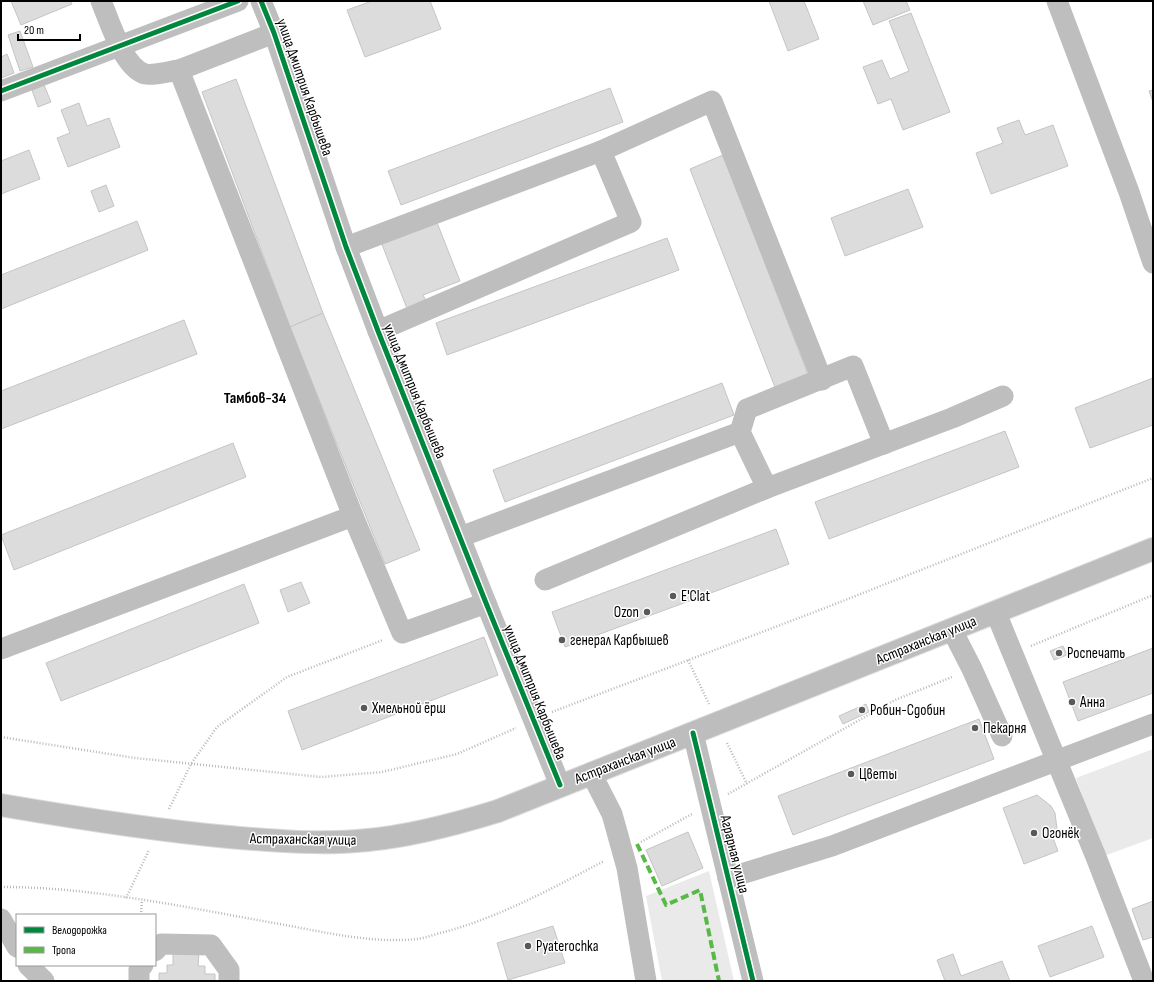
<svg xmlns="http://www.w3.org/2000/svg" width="1154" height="982" font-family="'Sofia Sans Condensed',sans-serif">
<rect width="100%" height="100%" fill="#fff"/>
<!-- green -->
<g fill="#eaeaea">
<polygon points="1153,749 1153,838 1104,856 1076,778"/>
<polygon points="709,871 734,981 662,981 646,896"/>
</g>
<!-- building -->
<g fill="#dcdcdc" stroke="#c5c5c5">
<polygon points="11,1 71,1 72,4 21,25"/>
<polygon points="372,1 430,1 441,29 365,57 347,10"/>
<polygon points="769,1 804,1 819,39 788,51"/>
<polygon points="863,1 906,1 910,10 873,25"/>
<polygon points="911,13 950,112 903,130 891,99 878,104 863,67 882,60 890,79 909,71 889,21"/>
<polygon points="20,31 33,67 20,71 8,35"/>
<polygon points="7,54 14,73 1,78 1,57"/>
<polygon points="236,79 323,313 290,327 202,92"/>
<polygon points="44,85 51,102 38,107 32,90"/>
<polygon points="610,88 623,122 401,205 388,171"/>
<polygon points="1153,90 1153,102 1149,91"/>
<polygon points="79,103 87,126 109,118 120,147 68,167 57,138 70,133 61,110"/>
<polygon points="1019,120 1025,135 1053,125 1068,166 991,194 976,153 1003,143 997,128"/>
<polygon points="29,150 40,179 1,194 1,161"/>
<polygon points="723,155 811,382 778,395 690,169"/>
<polygon points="106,185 114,206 99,212 91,191"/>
<polygon points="908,189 923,227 845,256 831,218"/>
<polygon points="436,220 460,281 423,295 427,303 408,311 381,242"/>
<polygon points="137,221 148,250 1,309 1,275"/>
<polygon points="667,238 679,270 447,355 436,323"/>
<polygon points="323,313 420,550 385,564 290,327"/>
<polygon points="184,320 197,354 1,429 1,391"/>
<polygon points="1153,378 1153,425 1090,448 1075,408"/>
<polygon points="722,383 734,415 505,502 493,470"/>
<polygon points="1005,431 1019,467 829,539 815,502"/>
<polygon points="233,443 246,477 14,570 1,535"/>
<polygon points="776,529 789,564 565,647 552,612"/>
<polygon points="301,582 310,603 288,612 280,590"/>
<polygon points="244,584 259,623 61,701 46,663"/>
<polygon points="484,637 498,675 302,750 288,711"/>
<polygon points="1063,646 1067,655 1054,660 1050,651"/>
<polygon points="1153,648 1153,693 1078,721 1063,682"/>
<polygon points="866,704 869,712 843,724 839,716"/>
<polygon points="979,719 994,759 793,835 778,796"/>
<polygon points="1037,795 1051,806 1055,813 1057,829 1053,838 1058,851 1024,864 1003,808"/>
<polygon points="688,832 703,868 662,886 646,850"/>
<polygon points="1153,901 1153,937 1143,940 1132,909"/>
<polygon points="553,926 565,963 508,980 497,943"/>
<polygon points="1092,926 1104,957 1050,977 1038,946"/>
<polygon points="173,952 199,953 198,966 205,966 205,974 215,974 215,981 159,981 159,973 167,973 167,965 173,965"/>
<polygon points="953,954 961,976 1002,961 1010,981 945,981 937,960"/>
</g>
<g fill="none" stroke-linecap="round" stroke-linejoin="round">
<defs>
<path id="major" d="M1 805C77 818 152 830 229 837 275 841 322 845 368 840 412 836 456 824 498 811L1153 549"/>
</defs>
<!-- major casing -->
<use href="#major" stroke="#dbdbdb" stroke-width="24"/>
<!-- path -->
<g stroke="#b8b8b8" stroke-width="2.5" stroke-dasharray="1 2" stroke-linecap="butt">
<polyline points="1031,646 1153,595"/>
<polyline points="688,660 709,704"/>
<polyline points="552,712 825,608 1153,478"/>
<polyline points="1,737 135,758 321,777 382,772 457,754 516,728"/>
<polyline points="727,743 747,784"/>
<polyline points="728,794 895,700 952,677"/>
<polyline points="169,809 191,764 217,727 287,677 383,640"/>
<polyline points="641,842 692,814"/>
<path d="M1 887C93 887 184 907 274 923 320 931 370 944 417 939 426 938 435 934 444 932 500 917 553 888 604 861"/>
<polyline points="126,898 149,850"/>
<polyline points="141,915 142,900"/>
</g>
<!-- minor -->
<g stroke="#bebebe" stroke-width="21">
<path d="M101 1C110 22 123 67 145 74 152 76 171 71 179 70"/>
<polyline points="261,1 274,33 346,247 378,331 486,603 560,785"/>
<polyline points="1057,1 1129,192 1153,263"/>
<polyline points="274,33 179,70 353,516 402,633 486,603"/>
<polyline points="1,91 238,1"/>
<polyline points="346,247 601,151 712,101 822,380"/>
<polyline points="378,331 631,222 601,151"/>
<polyline points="767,488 952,418 1003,396"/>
<polyline points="460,537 740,432 747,409 853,366 884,444"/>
<polyline points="545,580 767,488 740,432"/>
<polyline points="996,613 1096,857 1144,981"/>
<polyline points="952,630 972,669 1002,736"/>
<polyline points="1,649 353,516"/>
<polyline points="693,733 753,981"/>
<polyline points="591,773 612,814 627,868 646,981"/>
<polyline points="728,878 832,846 1153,724"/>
<polyline points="1,919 17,947"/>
<polyline points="155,951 161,944 211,945 229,970 229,981"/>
<polyline points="28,965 44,981"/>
<polyline points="139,981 139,969 143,965"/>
</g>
<!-- major -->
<use href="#major" stroke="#bdbdbd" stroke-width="22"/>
<!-- quiet -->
<polyline stroke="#58b947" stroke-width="4" stroke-dasharray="8 4" stroke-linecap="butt" points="637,844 666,905 700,890 719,981"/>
<defs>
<g id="cycleway">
<polyline points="261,1 274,33 346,247 378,331 486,603 560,785"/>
<polyline points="1,91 238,1"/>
<polyline points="693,733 753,981"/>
</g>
</defs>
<!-- cycleway casing -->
<use href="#cycleway" stroke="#fff" stroke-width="8"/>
<!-- cycleway -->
<use href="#cycleway" stroke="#00873e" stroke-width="5"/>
</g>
<!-- markers -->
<g fill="#595959" stroke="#fff" stroke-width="1.5">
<circle cx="673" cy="596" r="4"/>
<circle cx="647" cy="612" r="4"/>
<circle cx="562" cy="640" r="4"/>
<circle cx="1059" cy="653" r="4"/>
<circle cx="1072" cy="702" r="4"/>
<circle cx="364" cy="708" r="4"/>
<circle cx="862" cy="710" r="4"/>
<circle cx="975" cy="728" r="4"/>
<circle cx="851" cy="774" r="4"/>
<circle cx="1034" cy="833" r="4"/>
<circle cx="528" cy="946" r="4"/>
</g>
<g text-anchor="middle" stroke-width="3" stroke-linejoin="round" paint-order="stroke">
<!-- street labels -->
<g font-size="15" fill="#000" stroke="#fff">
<text transform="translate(305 87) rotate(71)" y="5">улица Дмитрия Карбышева</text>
<text transform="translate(415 391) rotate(68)" y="5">улица Дмитрия Карбышева</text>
<text transform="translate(926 640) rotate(-22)" y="5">Астраханская улица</text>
<text transform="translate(535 692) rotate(68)" y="5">улица Дмитрия Карбышева</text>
<text transform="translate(625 760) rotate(-21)" y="5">Астраханская улица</text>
<text transform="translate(303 839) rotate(1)" y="5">Астраханская улица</text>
<text transform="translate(735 854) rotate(76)" y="5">Аграрная улица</text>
</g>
<!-- poi labels -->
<g font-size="15" fill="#000" stroke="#fff" text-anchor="start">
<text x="681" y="601">E'Clat</text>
<text x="639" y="617" text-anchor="end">Ozon</text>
<text x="570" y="645">генерал Карбышев</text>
<text x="1067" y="658">Роспечать</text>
<text x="1080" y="707">Анна</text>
<text x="372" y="713">Хмельной ёрш</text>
<text x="870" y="715">Робин-Сдобин</text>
<text x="983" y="733">Пекарня</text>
<text x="859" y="779">Цветы</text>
<text x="1042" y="838">Огонёк</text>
<text x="536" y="951">Pyaterochka</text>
</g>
<!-- neighbourhood labels -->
<g font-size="16" font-weight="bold" fill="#000" stroke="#fff">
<text x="255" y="403">Тамбов-34</text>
</g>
</g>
<!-- border -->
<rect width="1154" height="982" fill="none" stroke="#000000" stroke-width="4"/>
<!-- legend -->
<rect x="16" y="914" width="140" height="52" fill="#ffffff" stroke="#999999"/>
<rect x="24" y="927" width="20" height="6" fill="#00873e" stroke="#999999"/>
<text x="52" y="934" font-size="12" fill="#000000">Велодорожка</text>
<rect x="24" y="947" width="20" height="6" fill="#58b947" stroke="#999999"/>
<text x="52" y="954" font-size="12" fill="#000000">Тропа</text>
<!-- scale -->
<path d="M18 34v6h62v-6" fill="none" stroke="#000000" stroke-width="2"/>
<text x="24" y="34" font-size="12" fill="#000000" stroke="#ffffff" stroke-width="3" paint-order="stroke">20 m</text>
</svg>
